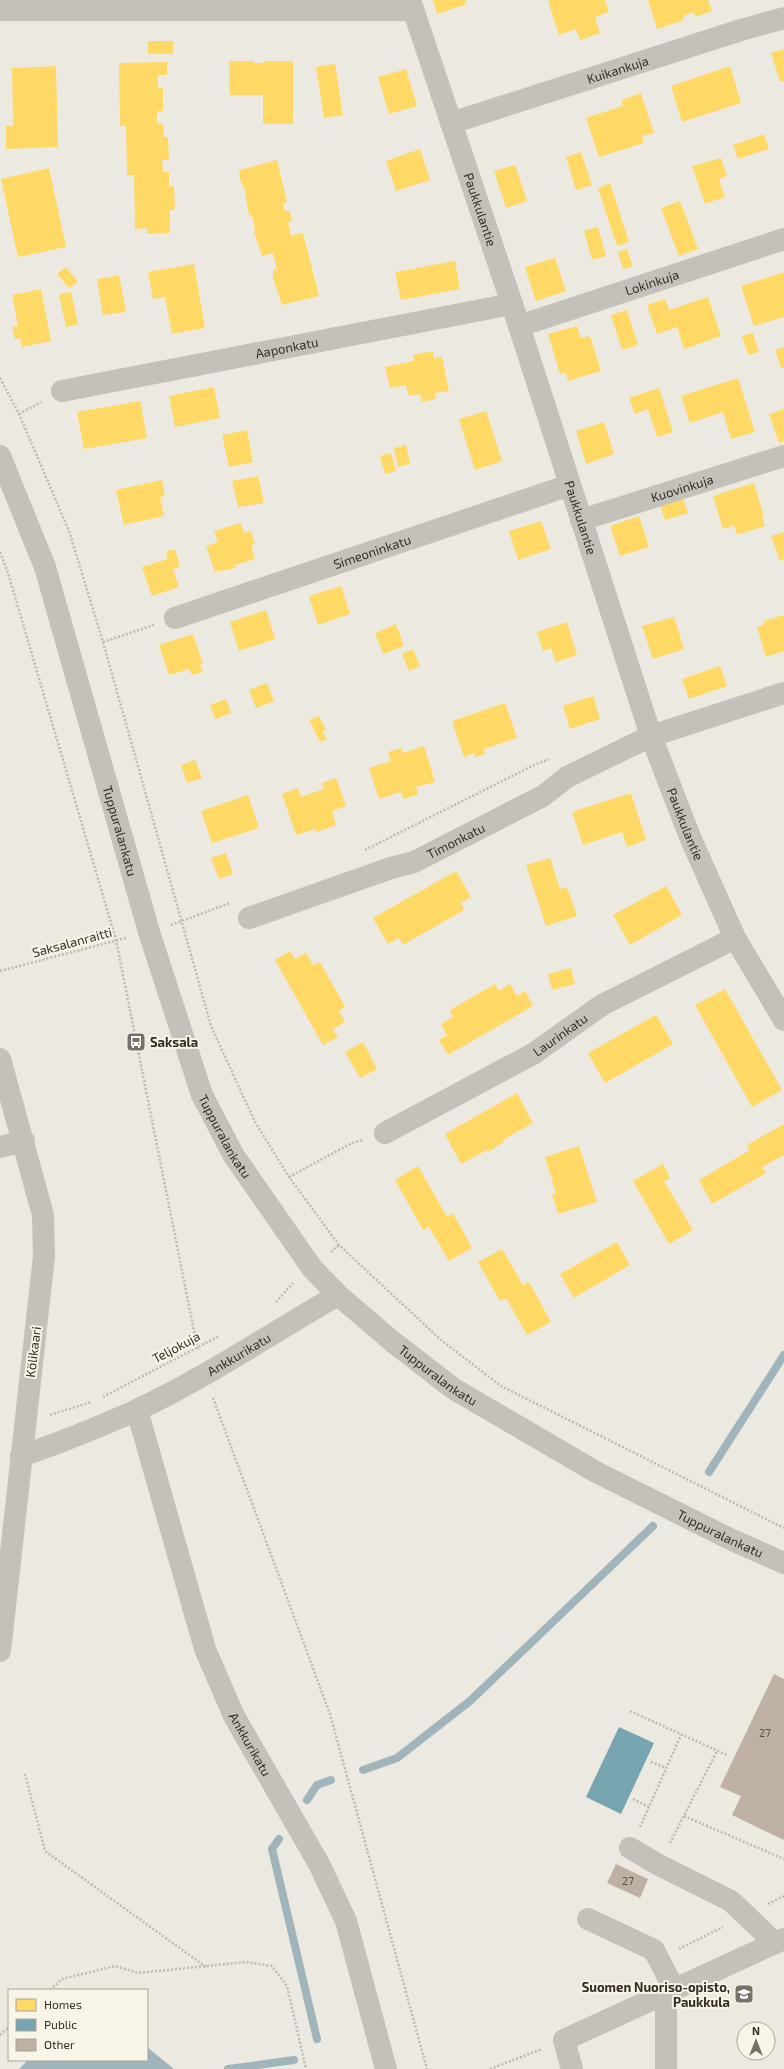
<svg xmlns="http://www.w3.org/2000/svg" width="784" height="2069" font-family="'Exo 2',sans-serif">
<rect width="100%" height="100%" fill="#ece9e0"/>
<!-- water -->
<polygon fill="#9fb5bb" points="147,2047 174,2069 19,2069 28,2060 147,2060"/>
<!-- homes -->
<g fill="#ffd966">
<polygon points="433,0 465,0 467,4 437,14"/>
<polygon points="550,0 605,0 609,12 595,17 600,33 580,40 576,29 559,35 548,1"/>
<polygon points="648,0 708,0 712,11 695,17 694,12 683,16 684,20 657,29"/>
<rect x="148" y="41" width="25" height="13"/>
<polygon points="784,49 784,81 780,82 771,53"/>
<polygon points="229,61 254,61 254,63 264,63 264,61 293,61 293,124 263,124 263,95 230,95"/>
<polygon points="167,62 167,75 158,75 158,88 163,88 163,111 157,111 157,123 163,123 164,137 168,137 169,160 162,160 163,172 169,172 169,186 174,186 175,210 170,210 170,233 147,234 147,228 135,229 134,175 127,175 126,126 120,126 119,63"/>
<polygon points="335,64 343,115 324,118 316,67"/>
<polygon points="56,66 58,147 6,149 6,126 13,126 12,68"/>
<polygon points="730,66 741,103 682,122 671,86"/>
<polygon points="406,69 417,106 389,114 378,77"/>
<polygon points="641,93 654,133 642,136 644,143 599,157 586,118 623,106 621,100"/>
<polygon points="764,134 769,149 738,159 733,145"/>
<polygon points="420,149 430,180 396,191 386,161"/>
<polygon points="581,152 592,185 576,190 566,157"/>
<polygon points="721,158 727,176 719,179 725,197 705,204 692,166"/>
<polygon points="277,160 287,202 283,204 285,211 290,211 292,221 288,222 291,236 303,233 319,296 282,305 273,278 273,270 277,269 273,253 262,256 254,232 255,229 252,216 249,215 244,186 242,185 239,175 240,170"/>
<polygon points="515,165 527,201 506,208 494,171"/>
<polygon points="49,168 66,247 18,257 1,179"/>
<polygon points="610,183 629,242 617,246 598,188"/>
<polygon points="680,201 698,249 679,256 661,208"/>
<polygon points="598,227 606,256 592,260 584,231"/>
<polygon points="627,249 633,266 623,269 618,252"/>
<polygon points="555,258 566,291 536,301 525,267"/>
<polygon points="455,261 460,289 401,300 395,272"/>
<polygon points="194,264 205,328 172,334 165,297 153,299 148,272"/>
<polygon points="66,267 78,282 69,288 57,274"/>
<polygon points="784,272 784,317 754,326 741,286"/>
<polygon points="119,275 126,312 103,315 97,279"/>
<polygon points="41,289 51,341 22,347 20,338 15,339 12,327 18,326 12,295"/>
<polygon points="71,292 78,324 66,327 59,294"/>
<polygon points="708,297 721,336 684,349 677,327 657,334 647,305 665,299 669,310"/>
<polygon points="627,310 638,345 622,350 611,315"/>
<polygon points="577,326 581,338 590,336 601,371 568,381 566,373 560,374 548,334"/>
<polygon points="753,333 759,352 748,355 742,336"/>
<polygon points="784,347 784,367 781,368 775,350"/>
<polygon points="433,351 434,358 442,357 449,391 435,393 436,399 422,402 420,394 409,396 406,385 390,388 385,367 414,361 413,355"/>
<polygon points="738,378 755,432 731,439 723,412 690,423 681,396"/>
<polygon points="214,387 220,418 175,427 169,396"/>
<polygon points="659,388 673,432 657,437 648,409 635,414 629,398"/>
<polygon points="140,401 147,438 84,449 77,412"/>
<polygon points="784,409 784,441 779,443 769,414"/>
<polygon points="486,411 502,461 475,470 459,419"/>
<polygon points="604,422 614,454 586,464 576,431"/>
<polygon points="247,430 253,462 229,467 222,435"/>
<polygon points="406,445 410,464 398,467 394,448"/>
<polygon points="391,453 396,471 385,474 380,456"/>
<polygon points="258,476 264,503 238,507 232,481"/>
<polygon points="162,480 165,496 160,497 164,516 124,525 116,490"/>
<polygon points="754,483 764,516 762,516 765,526 737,535 734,525 723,529 713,496"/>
<polygon points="683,498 688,513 665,520 660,505"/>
<polygon points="639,516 649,547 620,556 610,526"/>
<polygon points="541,521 551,549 518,560 509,531"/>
<polygon points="241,523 244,533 251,531 255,544 251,545 255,559 235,565 235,568 215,572 206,546 218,542 214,531"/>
<polygon points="784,532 784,559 780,561 771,536"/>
<polygon points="175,549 180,567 173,569 179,587 152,596 142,567 168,559 166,552"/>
<polygon points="341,586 350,614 318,625 309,596"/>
<polygon points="266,610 275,639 239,651 230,622"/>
<polygon points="784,615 784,651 766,657 757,627 765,624 764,621"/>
<polygon points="674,617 684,649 653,659 642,626"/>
<polygon points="567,622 577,655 556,662 551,648 543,651 537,632"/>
<polygon points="396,624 404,646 383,654 375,633"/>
<polygon points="193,634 203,664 200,665 203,672 192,675 189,669 169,675 159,645"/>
<polygon points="413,649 420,666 409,671 402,654"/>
<polygon points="720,666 727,686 689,699 682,679"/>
<polygon points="267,683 274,701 256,708 249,690"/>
<polygon points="593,696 600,719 570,729 563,706"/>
<polygon points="226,699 231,713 215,719 210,705"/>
<polygon points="505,703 517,738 484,749 485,754 475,757 474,753 464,757 452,721"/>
<polygon points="319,716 326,729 322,731 327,739 320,742 309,720"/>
<polygon points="424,746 435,782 416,787 418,794 413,796 403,799 401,792 379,799 369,768 391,761 388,752 401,748 403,753"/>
<polygon points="195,760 202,778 187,783 181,765"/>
<polygon points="336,778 346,806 332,811 336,825 316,832 315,829 296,835 282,794 298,788 301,797 324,789 322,783"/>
<polygon points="631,793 646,840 627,847 622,832 583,845 572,812"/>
<polygon points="248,795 259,828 212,843 201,811"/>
<polygon points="226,853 233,874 219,879 211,858"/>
<polygon points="550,858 560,889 567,887 577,916 546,926 526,865"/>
<polygon points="456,871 471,897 461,903 464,910 403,945 399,938 388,944 373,918"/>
<polygon points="666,886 682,915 630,945 613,915"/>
<polygon points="290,951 295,959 306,953 313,965 320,962 345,1007 339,1011 345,1022 333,1029 338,1037 323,1045 275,960"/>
<polygon points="571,968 575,984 552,990 548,974"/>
<polygon points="495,984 499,991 510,984 517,996 525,991 533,1006 448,1055 439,1040 447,1035 441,1024 453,1017 450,1010"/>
<polygon points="725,989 782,1090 752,1107 695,1005"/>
<polygon points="656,1015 673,1044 605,1083 588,1053"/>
<polygon points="363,1042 377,1069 360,1078 345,1052"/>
<polygon points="517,1093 533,1123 503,1140 504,1142 488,1152 487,1150 461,1164 445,1134"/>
<polygon points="784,1124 784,1155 762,1167 766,1173 712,1204 699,1180 750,1150 747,1145"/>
<polygon points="579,1146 597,1202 558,1214 552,1194 556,1193 545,1157"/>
<polygon points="663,1164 670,1178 664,1181 693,1230 669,1244 633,1181"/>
<polygon points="418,1166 447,1217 453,1213 472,1248 449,1261 429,1227 423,1230 395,1180"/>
<polygon points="617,1242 630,1265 574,1298 560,1274"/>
<polygon points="502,1249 523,1285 529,1282 551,1322 527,1335 506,1298 500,1301 478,1262"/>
</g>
<!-- public -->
<polygon fill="#76a5af" points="619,1727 654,1743 621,1814 586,1797"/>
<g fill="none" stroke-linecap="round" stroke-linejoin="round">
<!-- stream -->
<g stroke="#9fb5bb" stroke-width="8">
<polyline points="709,1472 784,1355"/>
<polyline points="363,1770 397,1758 470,1701 653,1526"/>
<polyline points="307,1800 317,1785 331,1780"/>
<polyline points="279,1839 272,1849 317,2039"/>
<polyline points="228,2069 294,2060"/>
</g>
</g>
<!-- building -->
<g fill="#beb1a4">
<polygon points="774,1674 784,1679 784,1840 732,1815 741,1796 720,1787"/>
<polygon points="616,1864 648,1879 640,1898 607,1883"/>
</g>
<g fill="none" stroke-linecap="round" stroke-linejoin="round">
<!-- path -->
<g stroke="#bdbab3" stroke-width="2.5" stroke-dasharray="2 2" stroke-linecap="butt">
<polyline points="0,378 19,414 69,531 103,642 211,1026 255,1122 289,1177 339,1245 441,1340 501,1386 784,1528"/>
<polyline points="19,414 41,402"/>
<polyline points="0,552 8,573 116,940 198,1351"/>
<polyline points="103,642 154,625"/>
<polyline points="365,850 534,765 549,759"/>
<polyline points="171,925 230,903"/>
<polyline points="0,971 126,938"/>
<polyline points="289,1177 352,1143 363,1140"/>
<polyline points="331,1252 339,1245"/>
<polyline points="276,1302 293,1283"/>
<polyline points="103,1397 219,1336"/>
<polyline points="213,1398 330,1714 427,2069"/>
<polyline points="50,1415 91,1402"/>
<polyline points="630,1711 727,1755"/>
<polyline points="651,1762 666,1768"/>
<polyline points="25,1774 45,1851 206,1967"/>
<polyline points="633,1799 649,1807"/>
<polyline points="684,1816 784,1859"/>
<polyline points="640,1827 681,1735"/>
<polyline points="670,1843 717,1751"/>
<polyline points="768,1904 784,1896"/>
<polyline points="679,1949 723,1927"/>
<polyline points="50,1990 62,1979 115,1966 139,1973 245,1962 272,1966 287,1986 306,2069"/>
<polyline points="0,2035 9,2027"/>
<polyline points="490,2069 542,2049"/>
</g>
<!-- minor -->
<g stroke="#c4c1ba" stroke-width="22">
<path id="s1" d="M410 0 512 304 651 736 690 837 735 938 784 1020"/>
<polyline points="0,10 413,10"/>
<path id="s2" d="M451 123 741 30 784 18"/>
<path id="s3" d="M519 326 784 239"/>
<path id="s4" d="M62 391 512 304"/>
<path id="s5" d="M0 456 45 567 149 932 202 1095 234 1156 312 1268 338 1295 393 1342 454 1389 596 1472 730 1539 784 1563"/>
<path id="s6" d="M581 520 784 456"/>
<path id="s7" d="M175 618 570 485"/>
<path id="s8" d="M249 918 391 868 414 862 543 796 567 777 651 736 784 693"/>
<polyline points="0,1059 43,1215 44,1256 0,1651"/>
<path id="s9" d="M385 1133 533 1054 602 1005 735 938"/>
<polyline points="0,1147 24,1141"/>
<path id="s10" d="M137 1410 205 1649 234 1716 319 1864 346 1921 386 2069"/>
<path id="s11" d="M21 1456C60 1443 99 1427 137 1410 205 1378 272 1333 338 1295"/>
<polyline points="630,1848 659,1865 731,1901 775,1943"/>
<polyline points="588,1919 654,1950 674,1989"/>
<polyline points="666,1993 666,2069"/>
<polyline points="572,2069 564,2040 784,1939"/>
</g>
</g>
<!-- icons -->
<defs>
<symbol id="bus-square" viewBox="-11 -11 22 22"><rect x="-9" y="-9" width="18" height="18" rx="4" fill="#757068" stroke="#f8f4e8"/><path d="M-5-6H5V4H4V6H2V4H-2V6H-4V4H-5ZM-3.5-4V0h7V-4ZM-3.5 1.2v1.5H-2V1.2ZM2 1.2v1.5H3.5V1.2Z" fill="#fff"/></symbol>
<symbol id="school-square" viewBox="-11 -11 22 22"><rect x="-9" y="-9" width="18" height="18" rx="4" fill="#757068" stroke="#f8f4e8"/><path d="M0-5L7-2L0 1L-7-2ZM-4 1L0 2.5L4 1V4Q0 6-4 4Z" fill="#fff"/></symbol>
</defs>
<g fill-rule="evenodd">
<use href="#bus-square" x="125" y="1031" width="22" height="22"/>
<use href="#school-square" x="733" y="1983" width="22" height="22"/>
</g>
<g text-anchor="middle" stroke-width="4" stroke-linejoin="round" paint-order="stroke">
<!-- number labels -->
<g font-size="11" fill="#575047">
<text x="765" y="1737">27</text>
<text x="628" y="1885">27</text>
</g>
<!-- street labels -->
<g font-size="13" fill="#352f28" stroke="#f8f4e8">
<text dy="5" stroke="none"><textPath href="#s2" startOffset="175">Kuikankuja</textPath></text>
<text dy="5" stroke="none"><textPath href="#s1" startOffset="221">Paukkulantie</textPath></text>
<text dy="5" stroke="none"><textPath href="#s3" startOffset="140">Lokinkuja</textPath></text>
<text dy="5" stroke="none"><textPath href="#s4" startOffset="229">Aaponkatu</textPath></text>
<text dy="5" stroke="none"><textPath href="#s6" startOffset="106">Kuovinkuja</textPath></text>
<text dy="5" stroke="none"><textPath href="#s1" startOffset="545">Paukkulantie</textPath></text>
<text dy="5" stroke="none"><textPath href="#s7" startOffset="208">Simeoninkatu</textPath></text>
<text dy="5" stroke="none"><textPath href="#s1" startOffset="869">Paukkulantie</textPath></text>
<text dy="5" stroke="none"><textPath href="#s5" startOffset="394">Tuppuralankatu</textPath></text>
<text dy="5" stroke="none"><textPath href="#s8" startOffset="221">Timonkatu</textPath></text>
<text transform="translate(72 942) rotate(-15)" y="5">Saksalanraitti</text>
<text dy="5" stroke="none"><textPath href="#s9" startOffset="201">Laurinkatu</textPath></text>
<text dy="5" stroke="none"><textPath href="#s5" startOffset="718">Tuppuralankatu</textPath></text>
<text transform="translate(176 1347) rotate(-28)" y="5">Teljokuja</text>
<text transform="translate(33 1352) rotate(-83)" y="5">Kölikaari</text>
<text dy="5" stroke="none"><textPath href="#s11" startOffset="241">Ankkurikatu</textPath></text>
<text dy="5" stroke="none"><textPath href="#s5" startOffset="1042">Tuppuralankatu</textPath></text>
<text dy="5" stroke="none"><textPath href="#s5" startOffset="1366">Tuppuralankatu</textPath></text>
<text dy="5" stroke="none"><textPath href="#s10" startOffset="354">Ankkurikatu</textPath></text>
</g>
<!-- poi labels -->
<g font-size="13" font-weight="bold" fill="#352f28" stroke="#f8f4e8" text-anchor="start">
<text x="150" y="1047">Saksala</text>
<text x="730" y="1992" text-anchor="end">Suomen Nuoriso-opisto,<tspan x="730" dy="15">Paukkula</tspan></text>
</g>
</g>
<!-- legend -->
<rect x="8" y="1989" width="140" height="72" fill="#f8f4e8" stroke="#aaa59b"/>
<rect x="16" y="1999" width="20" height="12" fill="#ffd966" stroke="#aaa59b"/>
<text x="44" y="2009" font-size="12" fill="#352f28">Homes</text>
<rect x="16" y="2019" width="20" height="12" fill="#76a5af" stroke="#aaa59b"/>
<text x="44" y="2029" font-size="12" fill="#352f28">Public</text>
<rect x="16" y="2039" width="20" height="12" fill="#beb1a4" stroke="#aaa59b"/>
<text x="44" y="2049" font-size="12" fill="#352f28">Other</text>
<!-- north arrow -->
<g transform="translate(756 2041)"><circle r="19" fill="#f8f4e8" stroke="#aaa59b"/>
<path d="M0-3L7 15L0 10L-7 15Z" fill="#757068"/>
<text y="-6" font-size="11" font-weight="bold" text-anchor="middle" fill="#352f28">N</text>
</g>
</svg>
